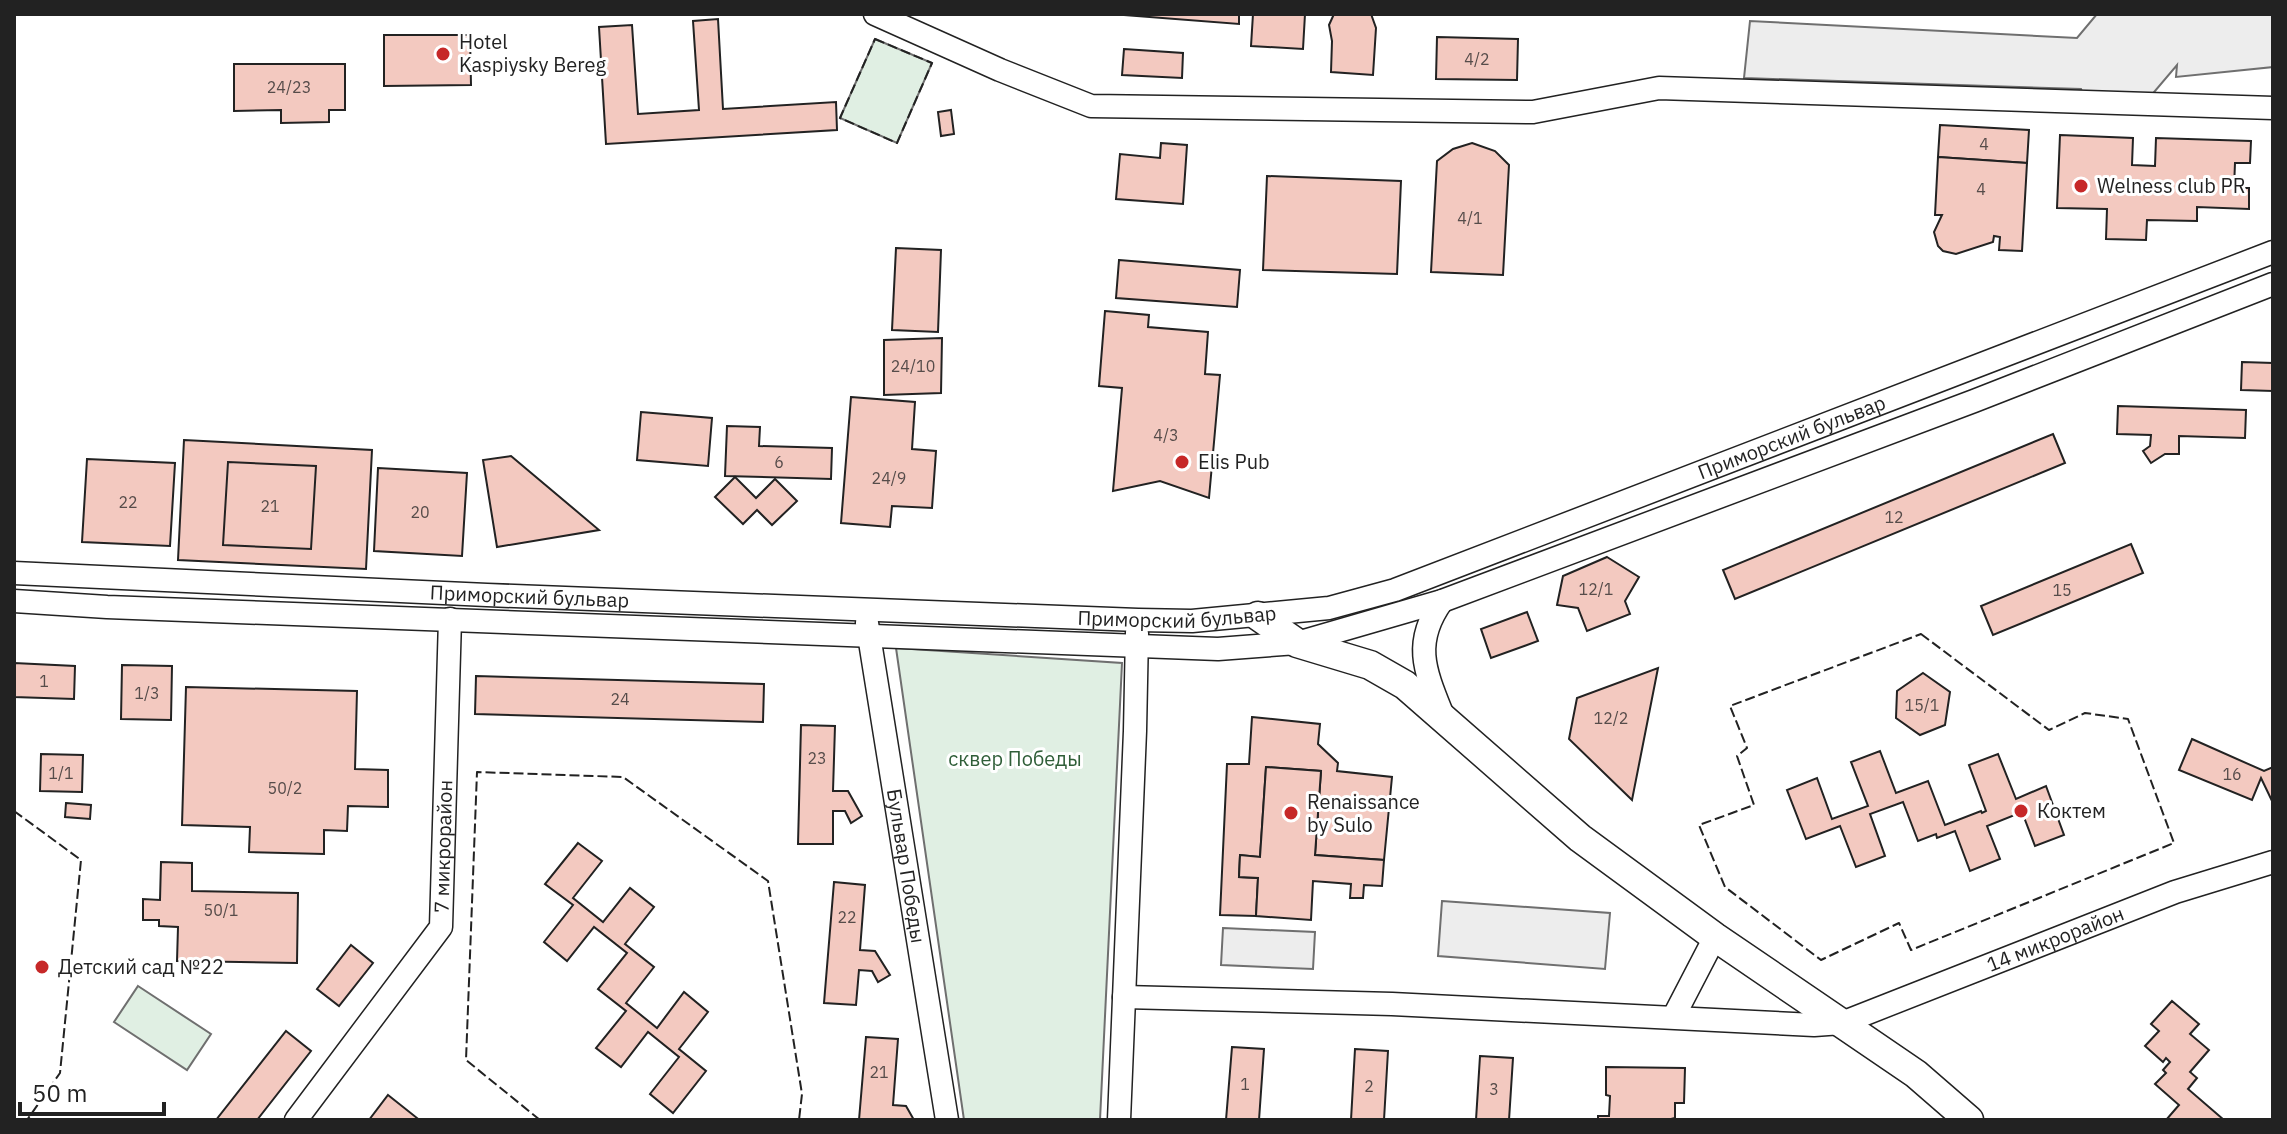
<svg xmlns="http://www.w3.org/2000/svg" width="2287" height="1134" font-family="'IBM Plex Sans',sans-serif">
<rect width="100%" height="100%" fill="#fff"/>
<!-- green -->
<g fill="#e0efe3" stroke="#6f6f6f" stroke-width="2">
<polygon points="875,39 932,63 897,143 840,118"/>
<polygon points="896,648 1122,663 1100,1120 964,1120"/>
<polygon points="138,986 211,1034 187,1070 114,1022"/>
</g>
<!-- parking -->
<g fill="#ededed" stroke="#6f6f6f" stroke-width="2">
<polygon points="2097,14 2273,14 2273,67 2176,77 2177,65 2144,104 2086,102 2081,89 1744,78 1750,21 2077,38"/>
<polygon points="1442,901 1610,913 1605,969 1438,956"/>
<polygon points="1223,928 1315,932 1313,969 1221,965"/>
</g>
<!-- building -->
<g fill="#f3c9c0" stroke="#222" stroke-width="2">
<polygon points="1111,14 1239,14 1239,24"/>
<polygon points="1253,14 1305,14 1303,49 1251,46"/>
<polygon points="1334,14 1371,14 1376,28 1373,75 1331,72 1332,41 1329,25"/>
<polygon points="718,19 723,109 836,102 837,130 606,144 599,27 632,25 638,114 699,110 693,21"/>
<polygon points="384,35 470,35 471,85 384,86"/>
<polygon points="1437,37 1518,39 1517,80 1436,79"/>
<polygon points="1124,49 1183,53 1182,78 1122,75"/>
<polygon points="234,64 345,64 345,110 329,110 329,122 281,123 281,110 234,111"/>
<polygon points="951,110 954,134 941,136 938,112"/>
<polygon points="1940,125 2029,130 2027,163 1938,157"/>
<polygon points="2060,135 2133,138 2132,165 2155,166 2156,138 2251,141 2250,163 2235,163 2234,188 2249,188 2249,209 2197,207 2197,221 2147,220 2146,240 2106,239 2107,209 2057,208"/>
<polygon points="1161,143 1187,145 1183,204 1116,199 1120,154 1160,158"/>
<polygon points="1472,143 1495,151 1509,165 1503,275 1431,272 1437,161 1453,149"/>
<polygon points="1938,157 2027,163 2022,251 1999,250 2000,237 1994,236 1993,242 1956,254 1943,251 1938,246 1934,232 1942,215 1935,215"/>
<polygon points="1267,176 1401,181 1397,274 1263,270"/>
<polygon points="896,248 941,250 938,332 892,330"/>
<polygon points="1119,260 1240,270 1237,307 1116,298"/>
<polygon points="1105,311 1149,315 1148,327 1208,332 1205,374 1220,375 1209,498 1160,481 1113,491 1122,388 1099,386"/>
<polygon points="942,338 941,393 884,395 884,340"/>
<polygon points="2242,362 2273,363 2273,391 2241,390"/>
<polygon points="851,397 915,402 912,449 936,451 932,508 892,506 890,527 841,523"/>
<polygon points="2118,406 2246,410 2245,438 2179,436 2179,454 2165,454 2151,463 2143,451 2150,446 2151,435 2117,434"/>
<polygon points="641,412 712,418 708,466 637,460"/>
<polygon points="727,426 760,427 759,446 832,448 831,479 725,476"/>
<polygon points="2053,434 2065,463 1735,599 1723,570"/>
<polygon points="184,440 372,450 366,569 178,560"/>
<polygon points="511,456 599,530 497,547 483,460"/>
<polygon points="87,459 175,463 170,546 82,542"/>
<polygon points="228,462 316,466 311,549 223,545"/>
<polygon points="378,468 467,473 462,556 374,551"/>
<polygon points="735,477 756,498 775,479 797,501 772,525 757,510 743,524 715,497"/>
<polygon points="2131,544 2143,573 1993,635 1981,606"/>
<polygon points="1607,557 1639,577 1625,601 1630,614 1587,631 1578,608 1557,605 1563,576"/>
<polygon points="1527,612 1538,641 1491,658 1481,629"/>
<polygon points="14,663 75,666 74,699 14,697"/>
<polygon points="122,665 172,666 171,720 121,719"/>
<polygon points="1658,668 1632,800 1569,739 1577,698"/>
<polygon points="1923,673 1950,692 1945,725 1920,735 1896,718 1897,691"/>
<polygon points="476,676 764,684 763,722 475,714"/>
<polygon points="186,687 357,691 355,769 388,770 388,807 348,806 347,831 324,830 324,854 249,852 250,827 182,825"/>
<polygon points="1252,717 1320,724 1318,744 1338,763 1337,771 1392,777 1384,860 1315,855 1321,771 1266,767 1260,857 1240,855 1239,877 1258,878 1256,916 1220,915 1227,764 1249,764"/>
<polygon points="801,725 835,726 833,791 848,791 862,816 851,823 845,811 833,811 833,844 798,844"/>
<polygon points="2192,739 2264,771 2273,767 2273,803 2261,778 2252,800 2179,770"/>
<polygon points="1880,751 1896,793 1928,781 1945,825 1981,811 1982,813 1986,811 1969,765 1998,754 2016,799 2046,786 2064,835 2035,846 2022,812 1987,826 2000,859 1970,871 1955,831 1937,838 1936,834 1918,841 1903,802 1870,814 1885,856 1856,867 1840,826 1806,839 1787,790 1817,778 1832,819 1868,806 1851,762"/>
<polygon points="41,754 83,755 82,792 40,791"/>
<polygon points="1266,767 1321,771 1315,855 1384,860 1382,886 1364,885 1363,898 1350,898 1351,884 1313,881 1311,920 1256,916 1258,878 1239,877 1240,855 1260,857"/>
<polygon points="66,803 91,805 90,819 65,817"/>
<polygon points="578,843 602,861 573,898 603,922 630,888 654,907 625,944 654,967 626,1003 657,1028 684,992 708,1012 679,1049 706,1071 673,1113 650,1094 679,1057 648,1032 621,1067 596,1048 626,1011 598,989 627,953 594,927 567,961 544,942 573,905 545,884"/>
<polygon points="161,862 192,863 192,891 298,893 297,963 177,961 178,927 159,926 159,920 143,920 143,899 160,900"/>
<polygon points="834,882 865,885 860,950 875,951 890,975 878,982 872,971 859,970 856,1005 824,1003"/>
<polygon points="351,945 373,963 339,1006 317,989"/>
<polygon points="2172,1001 2199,1024 2190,1034 2209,1050 2190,1072 2197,1078 2188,1089 2224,1120 2166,1120 2179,1105 2155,1084 2166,1073 2163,1070 2170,1062 2166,1058 2163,1062 2145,1046 2159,1031 2151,1024"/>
<polygon points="286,1031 311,1051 257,1120 216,1120"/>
<polygon points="866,1037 898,1039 893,1105 906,1106 914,1120 859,1120"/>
<polygon points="1232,1047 1264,1049 1259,1120 1226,1120"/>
<polygon points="1355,1049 1388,1051 1384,1120 1351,1120"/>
<polygon points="1480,1056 1513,1058 1509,1120 1476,1120"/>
<polygon points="1606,1067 1685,1068 1684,1103 1675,1103 1675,1118 1667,1120 1598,1120 1598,1116 1609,1116 1610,1096 1606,1095"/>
<polygon points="388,1095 417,1118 415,1120 369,1120"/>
</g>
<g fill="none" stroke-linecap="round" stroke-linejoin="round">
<defs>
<g id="minor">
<polyline points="875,14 1000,70 1091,106 1533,112 1659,88 2273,108"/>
<path id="s1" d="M14 573 487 595 1138 620 1192 621 1329 608 1395 590 2273 252"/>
<polyline points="14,601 107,607 1218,649 1297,643 1442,601 1974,401 2273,284"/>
<path d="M1442 601C1412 643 1425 671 1443 716"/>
<path id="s2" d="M867 623 947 1120"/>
<path id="s3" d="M1124 997 1392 1004 1814 1025 1842 1023 2175 892 2273 862"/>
<polyline points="1674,1016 1715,937"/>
<path id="s4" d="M296 1120 441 927 450 619"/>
<polyline points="1119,1120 1135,731 1137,633"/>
</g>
<polyline id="major" points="1258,616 1297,643 1370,665 1405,685 1580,838 1715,937 1916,1074 1969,1120"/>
</defs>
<!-- minor casing -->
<use href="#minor" stroke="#222" stroke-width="25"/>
<!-- major casing -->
<use href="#major" stroke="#222" stroke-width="31"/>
<!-- minor -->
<use href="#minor" stroke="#fff" stroke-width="22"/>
<!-- major -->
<use href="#major" stroke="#fff" stroke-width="28"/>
<!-- fence -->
<g stroke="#222" stroke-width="2" stroke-dasharray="10 4" stroke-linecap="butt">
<polygon points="875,39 932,63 897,143 840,118"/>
<polygon points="1921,634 2049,730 2085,713 2128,719 2174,843 1911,950 1899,923 1821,960 1725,887 1699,825 1754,805 1737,756 1747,748 1730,706"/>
<polyline points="14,811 81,860 60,1073 27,1120"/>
<polyline points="540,1120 466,1060 477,772 623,777 768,881 802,1094 799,1120"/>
</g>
</g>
<!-- markers -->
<g fill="#c62828" stroke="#fff" stroke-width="3">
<circle cx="443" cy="54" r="8"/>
<circle cx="2081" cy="186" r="8"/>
<circle cx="1182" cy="462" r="8"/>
<circle cx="2021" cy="811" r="8"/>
<circle cx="1291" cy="813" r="8"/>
<circle cx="42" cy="967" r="8"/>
</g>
<g text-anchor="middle" stroke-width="6" stroke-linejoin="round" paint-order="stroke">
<!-- number labels -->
<g font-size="16" fill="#564c4a">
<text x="1477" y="65">4/2</text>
<text x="289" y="93">24/23</text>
<text x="1984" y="150">4</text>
<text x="1981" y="195">4</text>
<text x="1470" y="224">4/1</text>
<text x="913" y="372">24/10</text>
<text x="1166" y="441">4/3</text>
<text x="779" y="468">6</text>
<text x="889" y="484">24/9</text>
<text x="128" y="508">22</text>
<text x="270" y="512">21</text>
<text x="420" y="518">20</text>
<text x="1894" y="523">12</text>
<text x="1596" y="595">12/1</text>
<text x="2062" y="596">15</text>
<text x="44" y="687">1</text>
<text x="147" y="699">1/3</text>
<text x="620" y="705">24</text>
<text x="1922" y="711">15/1</text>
<text x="1611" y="724">12/2</text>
<text x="817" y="764">23</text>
<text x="61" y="779">1/1</text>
<text x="2232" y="780">16</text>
<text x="285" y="794">50/2</text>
<text x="221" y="916">50/1</text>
<text x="847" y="923">22</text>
<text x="879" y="1078">21</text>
<text x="1245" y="1090">1</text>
<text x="1369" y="1092">2</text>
<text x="1494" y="1095">3</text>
</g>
<!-- poi labels -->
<g font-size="20" fill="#222" stroke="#fff" text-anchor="start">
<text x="459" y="49">Hotel<tspan x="459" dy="23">Kaspiysky Bereg</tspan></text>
<text x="2097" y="193">Welness club PR</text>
<text x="1198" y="469">Elis Pub</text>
<text x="1307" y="809">Renaissance<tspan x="1307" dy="23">by Sulo</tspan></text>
<text x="2037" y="818">Коктем</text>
<text x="58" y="974">Детский сад №22</text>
</g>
<!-- street labels -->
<g font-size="20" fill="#222" stroke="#fff">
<text dy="7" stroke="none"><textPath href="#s1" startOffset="1810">Приморский бульвар</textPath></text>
<text dy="7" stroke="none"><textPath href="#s1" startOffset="516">Приморский бульвар</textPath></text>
<text dy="7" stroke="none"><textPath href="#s1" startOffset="1164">Приморский бульвар</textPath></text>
<text dy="7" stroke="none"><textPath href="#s4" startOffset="322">7 микрорайон</textPath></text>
<text dy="7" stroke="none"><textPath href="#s2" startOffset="246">Бульвар Победы</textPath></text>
<text dy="7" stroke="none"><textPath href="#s3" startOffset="948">14 микрорайон</textPath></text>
</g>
<!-- park labels -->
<g font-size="20" fill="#2f5e38" stroke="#fff">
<text x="1015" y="766">сквер Победы</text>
</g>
</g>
<!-- border -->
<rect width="2287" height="1134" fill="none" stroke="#222222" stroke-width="32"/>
<!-- scale -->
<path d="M20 1102v12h144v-12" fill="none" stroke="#222222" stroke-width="4"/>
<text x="32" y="1102" font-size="24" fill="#222222" stroke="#ffffff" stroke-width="6" paint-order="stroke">50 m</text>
</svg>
